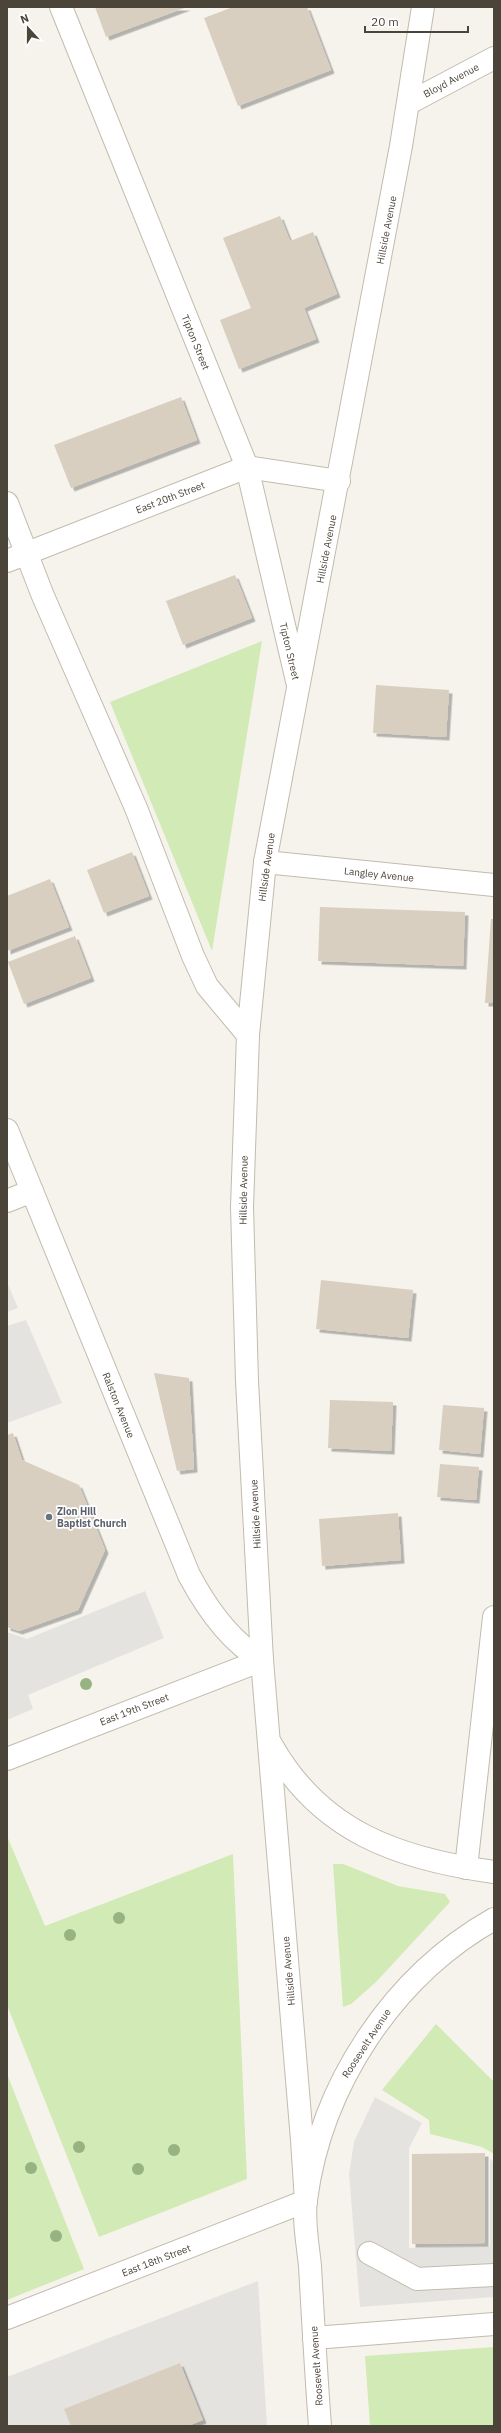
<svg xmlns="http://www.w3.org/2000/svg" width="501" height="2433" font-family="'IBM Plex Sans',sans-serif">
<defs>
<filter id="shadow"><feDropShadow dx="3.5" dy="3.5" stdDeviation="0" flood-color="#0004"/></filter>
</defs>
<rect width="100%" height="100%" fill="#f6f3ec"/>
<!-- green -->
<g fill="#d2eab5">
<polygon points="262,641 212,951 110,702"/>
<polygon points="7,1836 45,1926 233,1854 247,2179 99,2237 7,2005"/>
<polygon points="333,1864 343,1864 398,1886 445,1894 450,1902 376,1982 351,2004 343,2007"/>
<polygon points="436,2024 494,2082 494,2154 482,2147 430,2134 429,2120 382,2090"/>
<polygon points="7,2074 84,2269 7,2300"/>
<polygon points="494,2347 494,2426 370,2426 365,2356"/>
</g>
<!-- parking -->
<g fill="#e5e3e0">
<polygon points="7,1282 18,1308 7,1312"/>
<polygon points="26,1320 62,1403 7,1423 7,1326"/>
<polygon points="145,1591 164,1638 28,1695 33,1709 7,1720 7,1632 27,1639"/>
<polygon points="375,2097 422,2123 409,2148 409,2248 490,2246 490,2159 494,2162 494,2297 360,2307 349,2174 354,2142"/>
<polygon points="258,2281 267,2426 7,2426 7,2377"/>
</g>
<!-- building -->
<g fill="#d8cfc1" filter="url(#shadow)">
<polygon points="95,7 187,7 106,37"/>
<polygon points="233,7 307,7 331,70 238,106 204,18"/>
<polygon points="280,216 290,241 313,232 337,294 304,308 316,339 239,369 220,320 251,308 223,238"/>
<polygon points="181,397 197,440 71,488 54,445"/>
<polygon points="235,575 252,618 183,645 166,601"/>
<polygon points="376,685 449,690 446,737 373,733"/>
<polygon points="132,852 149,896 104,913 87,870"/>
<polygon points="50,879 69,927 7,951 7,896"/>
<polygon points="320,907 465,912 463,966 318,961"/>
<polygon points="491,919 494,919 494,1003 485,1003"/>
<polygon points="75,936 91,978 24,1004 8,962"/>
<polygon points="321,1280 413,1290 408,1338 316,1329"/>
<polygon points="154,1373 189,1378 194,1469 177,1471"/>
<polygon points="330,1400 393,1402 391,1451 328,1448"/>
<polygon points="443,1405 484,1408 480,1454 439,1450"/>
<polygon points="13,1433 22,1460 79,1485 105,1550 78,1610 19,1631 7,1627 7,1435"/>
<polygon points="440,1464 479,1467 476,1500 437,1497"/>
<polygon points="398,1513 401,1560 322,1566 319,1519"/>
<polygon points="485,2153 485,2243 412,2244 412,2154"/>
<polygon points="180,2363 203,2420 188,2426 71,2426 64,2409"/>
</g>
<g fill="none" stroke-linecap="round" stroke-linejoin="round">
<defs>
<g id="minor">
<polyline points="61,7 247,467 297,681"/>
<polyline points="409,103 494,58"/>
<polyline points="7,503 43,596 136,808 193,956 207,986 248,1035"/>
<polyline points="7,561 247,467 339,481"/>
<polyline points="265,862 494,885"/>
<path d="M7 1130 189 1575C206 1607 229 1641 262 1660"/>
<polyline points="7,1201 32,1191"/>
<path d="M271 1744C320 1832 399 1859 494 1872"/>
<polyline points="7,1759 262,1660"/>
<polyline points="466,1868 494,1617"/>
<polyline points="306,2201 302,2140 262,1660 247,1381 242,1207 248,1035 265,862 401,146 423,7"/>
<polyline points="369,2253 417,2279 494,2275"/>
<polyline points="7,2318 306,2201"/>
<polyline points="314,2338 494,2324"/>
<path d="M320 2426C316 2373 313 2320 310 2266 308 2245 303 2221 306 2200 321 2085 393 1976 494 1919"/>
</g>
</defs>
<!-- minor casing -->
<use href="#minor" stroke="#c2bbae" stroke-width="24"/>
<!-- minor -->
<use href="#minor" stroke="#fff" stroke-width="22"/>
</g>
<!-- trees -->
<g fill="#97b381">
<circle cx="86" cy="1684" r="6"/>
<circle cx="119" cy="1918" r="6"/>
<circle cx="70" cy="1935" r="6"/>
<circle cx="79" cy="2147" r="6"/>
<circle cx="174" cy="2150" r="6"/>
<circle cx="31" cy="2168" r="6"/>
<circle cx="138" cy="2169" r="6"/>
<circle cx="56" cy="2236" r="6"/>
</g>
<!-- markers -->
<circle fill="#6b7280" stroke="#fff" stroke-width="1.5" cx="49" cy="1517" r="4"/>
<g text-anchor="middle" stroke-width="3.5" stroke-linejoin="round" paint-order="stroke">
<!-- street labels -->
<g font-size="10" fill="#4b4439" stroke="#fff">
<text transform="translate(451 80) rotate(-28)" y="4">Bloyd Avenue</text>
<text transform="translate(386 230) rotate(-79)" y="4">Hillside Avenue</text>
<text transform="translate(196 342) rotate(68)" y="4">Tipton Street</text>
<text transform="translate(170 497) rotate(-21)" y="4">East 20th Street</text>
<text transform="translate(326 549) rotate(-79)" y="4">Hillside Avenue</text>
<text transform="translate(290 651) rotate(77)" y="4">Tipton Street</text>
<text transform="translate(266 867) rotate(-82)" y="4">Hillside Avenue</text>
<text transform="translate(379 874) rotate(6)" y="4">Langley Avenue</text>
<text transform="translate(243 1190) rotate(-89)" y="4">Hillside Avenue</text>
<text transform="translate(119 1405) rotate(68)" y="4">Ralston Avenue</text>
<text transform="translate(255 1514) rotate(-93)" y="4">Hillside Avenue</text>
<text transform="translate(134 1709) rotate(-21)" y="4">East 19th Street</text>
<text transform="translate(288 1971) rotate(-95)" y="4">Hillside Avenue</text>
<text transform="translate(366 2043) rotate(-57)" y="4">Roosevelt Avenue</text>
<text transform="translate(156 2260) rotate(-21)" y="4">East 18th Street</text>
<text transform="translate(316 2366) rotate(-94)" y="4">Roosevelt Avenue</text>
</g>
<!-- worship labels -->
<g font-size="10" font-weight="bold" fill="#5b616d" stroke="#fff" text-anchor="start">
<text x="57" y="1515">Zion Hill<tspan x="57" dy="12">Baptist Church</tspan></text>
</g>
</g>
<!-- border -->
<rect width="501" height="2433" fill="none" stroke="#4b4439" stroke-width="16"/>
<!-- north arrow -->
<g transform="translate(28 28) rotate(339)" stroke="#ffffff" stroke-width="3" paint-order="stroke">
<path d="M0-3L7 15L0 10L-7 15Z" fill="#4b4439"/>
<text y="-6" font-size="11" font-weight="bold" text-anchor="middle" fill="#4b4439">N</text>
</g>
<!-- scale -->
<path d="M365 26v6h103v-6" fill="none" stroke="#4b4439" stroke-width="2"/>
<text x="371" y="26" font-size="12" fill="#4b4439" stroke="#ffffff" stroke-width="3" paint-order="stroke">20 m</text>
</svg>
